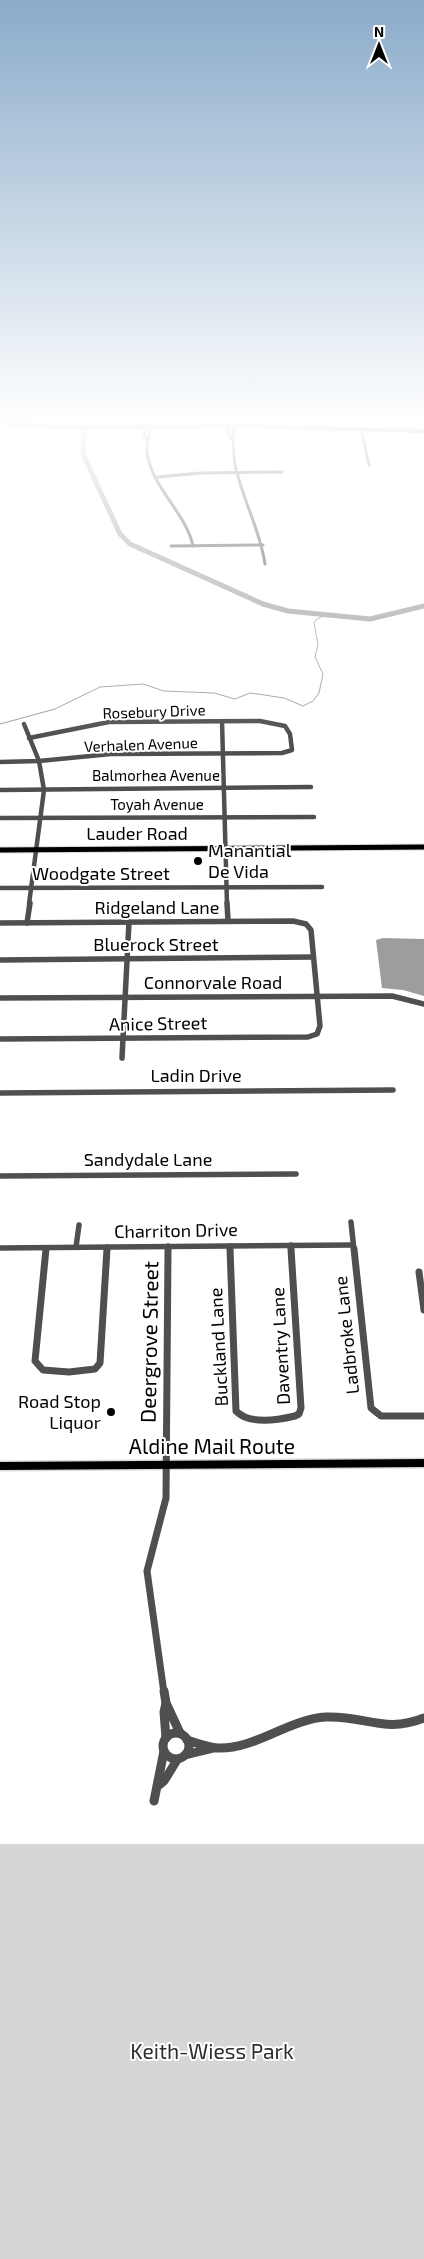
<svg xmlns="http://www.w3.org/2000/svg" width="424" height="2259" font-family="'Exo 2',sans-serif">
<rect width="100%" height="100%" fill="#fff"/>
<!-- green -->
<rect fill="#d6d6d6" x="0" y="1844" width="424" height="415"/>
<!-- water -->
<polygon fill="#9d9d9d" points="383,938 424,939 424,996 403,990 382,988 376,940"/>
<g fill="none" stroke-linecap="round" stroke-linejoin="round">
<!-- stream -->
<polyline stroke="#9d9d9d" stroke-width="1" points="0,724 55,709 100,687 143,684 164,691 214,693 235,699 250,693 258,694 284,698 303,706 313,701 319,693 323,674 315,657 318,645 314,623 317,619 326,615"/>
<!-- river -->
<polyline stroke="#9d9d9d" stroke-width="5" points="85,422 83,454 120,534 130,544 263,604 288,611 370,619 424,606"/>
<defs>
<polyline id="major-far2" points="0,423 57,427 255,426 424,431"/>
<polyline id="major-far1" points="0,850 424,847"/>
<polyline id="major" points="0,1466 424,1463"/>
</defs>
<!-- major-far2 casing -->
<use href="#major-far2" stroke="#dbdbdb" stroke-width="5"/>
<!-- major-far1 casing -->
<use href="#major-far1" stroke="#dbdbdb" stroke-width="7"/>
<!-- major casing -->
<use href="#major" stroke="#dbdbdb" stroke-width="11"/>
<!-- minor-far4 -->
<g stroke="#4f4f4f" stroke-width="3">
<polyline points="413,422 415,431"/>
<polyline points="144,426 144,435 147,439"/>
<path d="M150 426C150 435 146 444 147 453 152 488 186 513 193 546"/>
<polyline points="227,426 231,439"/>
<path d="M234 426C233 439 233 452 235 464 242 499 260 529 265 564"/>
<polyline points="361,429 369,465"/>
<polyline points="158,477 200,473 282,472"/>
<polyline points="171,546 263,545"/>
</g>
<!-- minor-far3 -->
<g stroke="#4f4f4f" stroke-width="4.5">
<polyline points="222,721 227,904"/>
<polyline points="24,724 39,761 44,790 29,904"/>
<polyline points="0,762 39,761 111,754 282,753 292,750 290,734 285,726 260,721 109,722 29,738"/>
<polyline points="0,790 311,787"/>
<polyline points="0,818 314,817"/>
<polyline points="0,888 322,887"/>
</g>
<!-- minor-far2 -->
<g stroke="#4f4f4f" stroke-width="5.5">
<polyline points="227,903 228,921"/>
<polyline points="0,923 293,921 306,924 311,930 320,1026 317,1034 308,1037 0,1039"/>
<polyline points="27,923 30,903"/>
<polyline points="0,960 313,957"/>
<polyline points="0,998 392,996 424,1004"/>
<polyline points="122,1058 129,922"/>
<polyline points="0,1093 393,1090"/>
<polyline points="0,1176 296,1174"/>
<polyline points="351,1222 354,1250"/>
<polyline points="291,1245 291,1250"/>
<polyline points="230,1246 230,1250"/>
<polyline points="76,1247 79,1225"/>
<polyline points="0,1248 353,1245"/>
<polyline points="46,1250 46,1248"/>
<polyline points="107,1250 107,1247"/>
<polyline points="168,1250 168,1246"/>
</g>
<!-- minor-far1 -->
<g stroke="#4f4f4f" stroke-width="7">
<polyline points="46,1249 35,1361 43,1370 69,1372 95,1369 100,1363 107,1249"/>
<path d="M230 1249 236 1411C249 1425 278 1420 295 1416L299 1414 301 1408 291 1249"/>
<polyline points="354,1249 371,1408 381,1416 424,1416"/>
<polyline points="419,1272 424,1310"/>
<polyline points="164,1693 147,1571 166,1498 168,1249"/>
</g>
<!-- minor -->
<g stroke="#4f4f4f" stroke-width="9">
<polyline points="164,1691 166,1703 180,1733"/>
<polyline points="166,1703 164,1712 166,1738"/>
<circle cx="176" cy="1746" r="13"/>
<path d="M187 1740C196 1743 207 1747 217 1748 255 1750 288 1719 326 1717 364 1715 385 1734 424 1718"/>
<polyline points="185,1755 214,1748"/>
<polyline points="159,1785 164,1781 177,1760"/>
<polyline points="154,1801 164,1751"/>
</g>
<!-- major-far2 -->
<use href="#major-far2" stroke="#000" stroke-width="4"/>
<!-- major-far1 -->
<use href="#major-far1" stroke="#000" stroke-width="5"/>
<!-- major -->
<use href="#major" stroke="#000" stroke-width="8"/>
</g>
<!-- sky -->
<linearGradient id="sky" x2="0" y2="1"><stop stop-color="#8aabca"/><stop offset="0.57" stop-color="#fff"/><stop offset="1" stop-color="#fff" stop-opacity="0"/></linearGradient>
<rect width="424" height="739" fill="url(#sky)"/>
<!-- markers -->
<g fill="#000" stroke="#fff" stroke-width="2">
<circle cx="198" cy="861" r="5"/>
<circle cx="111" cy="1412" r="5"/>
</g>
<g text-anchor="middle" stroke-width="4" stroke-linejoin="round" paint-order="stroke">
<!-- far-street labels -->
<g font-size="15" fill="#000" stroke="#fff">
<text transform="translate(154 712) rotate(-2)" y="5">Rosebury Drive</text>
<text transform="translate(141 745) rotate(-2)" y="5">Verhalen Avenue</text>
<text x="156" y="781">Balmorhea Avenue</text>
<text x="157" y="810">Toyah Avenue</text>
</g>
<!-- street labels -->
<g font-size="18" fill="#000" stroke="#fff">
<text x="137" y="840">Lauder Road</text>
<text x="101" y="880">Woodgate Street</text>
<text x="157" y="914">Ridgeland Lane</text>
<text x="156" y="951">Bluerock Street</text>
<text x="213" y="989">Connorvale Road</text>
<text transform="translate(158 1024) rotate(-1)" y="6">Anice Street</text>
<text x="196" y="1082">Ladin Drive</text>
<text x="148" y="1166">Sandydale Lane</text>
<text transform="translate(176 1231) rotate(-1)" y="6">Charriton Drive</text>
<text transform="translate(347 1335) rotate(-96)" y="6">Ladbroke Lane</text>
<text transform="translate(281 1346) rotate(-93)" y="6">Daventry Lane</text>
<text transform="translate(219 1347) rotate(-93)" y="6">Buckland Lane</text>
</g>
<!-- poi labels -->
<g font-size="18" fill="#000" stroke="#fff" text-anchor="start">
<text x="208" y="857">Manantial<tspan x="208" dy="21">De Vida</tspan></text>
<text x="101" y="1408" text-anchor="end">Road Stop<tspan x="101" dy="21">Liquor</tspan></text>
</g>
<!-- near-street labels -->
<g font-size="21" fill="#000" stroke="#fff">
<text transform="translate(150 1342) rotate(-89)" y="7">Deergrove Street</text>
<text x="212" y="1454">Aldine Mail Route</text>
</g>
<!-- near-park labels -->
<g font-size="21" fill="#2d2d2d" stroke="#fff">
<text x="212" y="2059">Keith-Wiess Park</text>
</g>
</g>
<!-- north arrow -->
<g transform="translate(379 45)" stroke="#ffffff" stroke-width="4" paint-order="stroke">
<path d="M0-4L9 19L0 12L-9 19Z" fill="#000000"/>
<text y="-8" font-size="14" font-weight="bold" text-anchor="middle" fill="#000000">N</text>
</g>
</svg>
